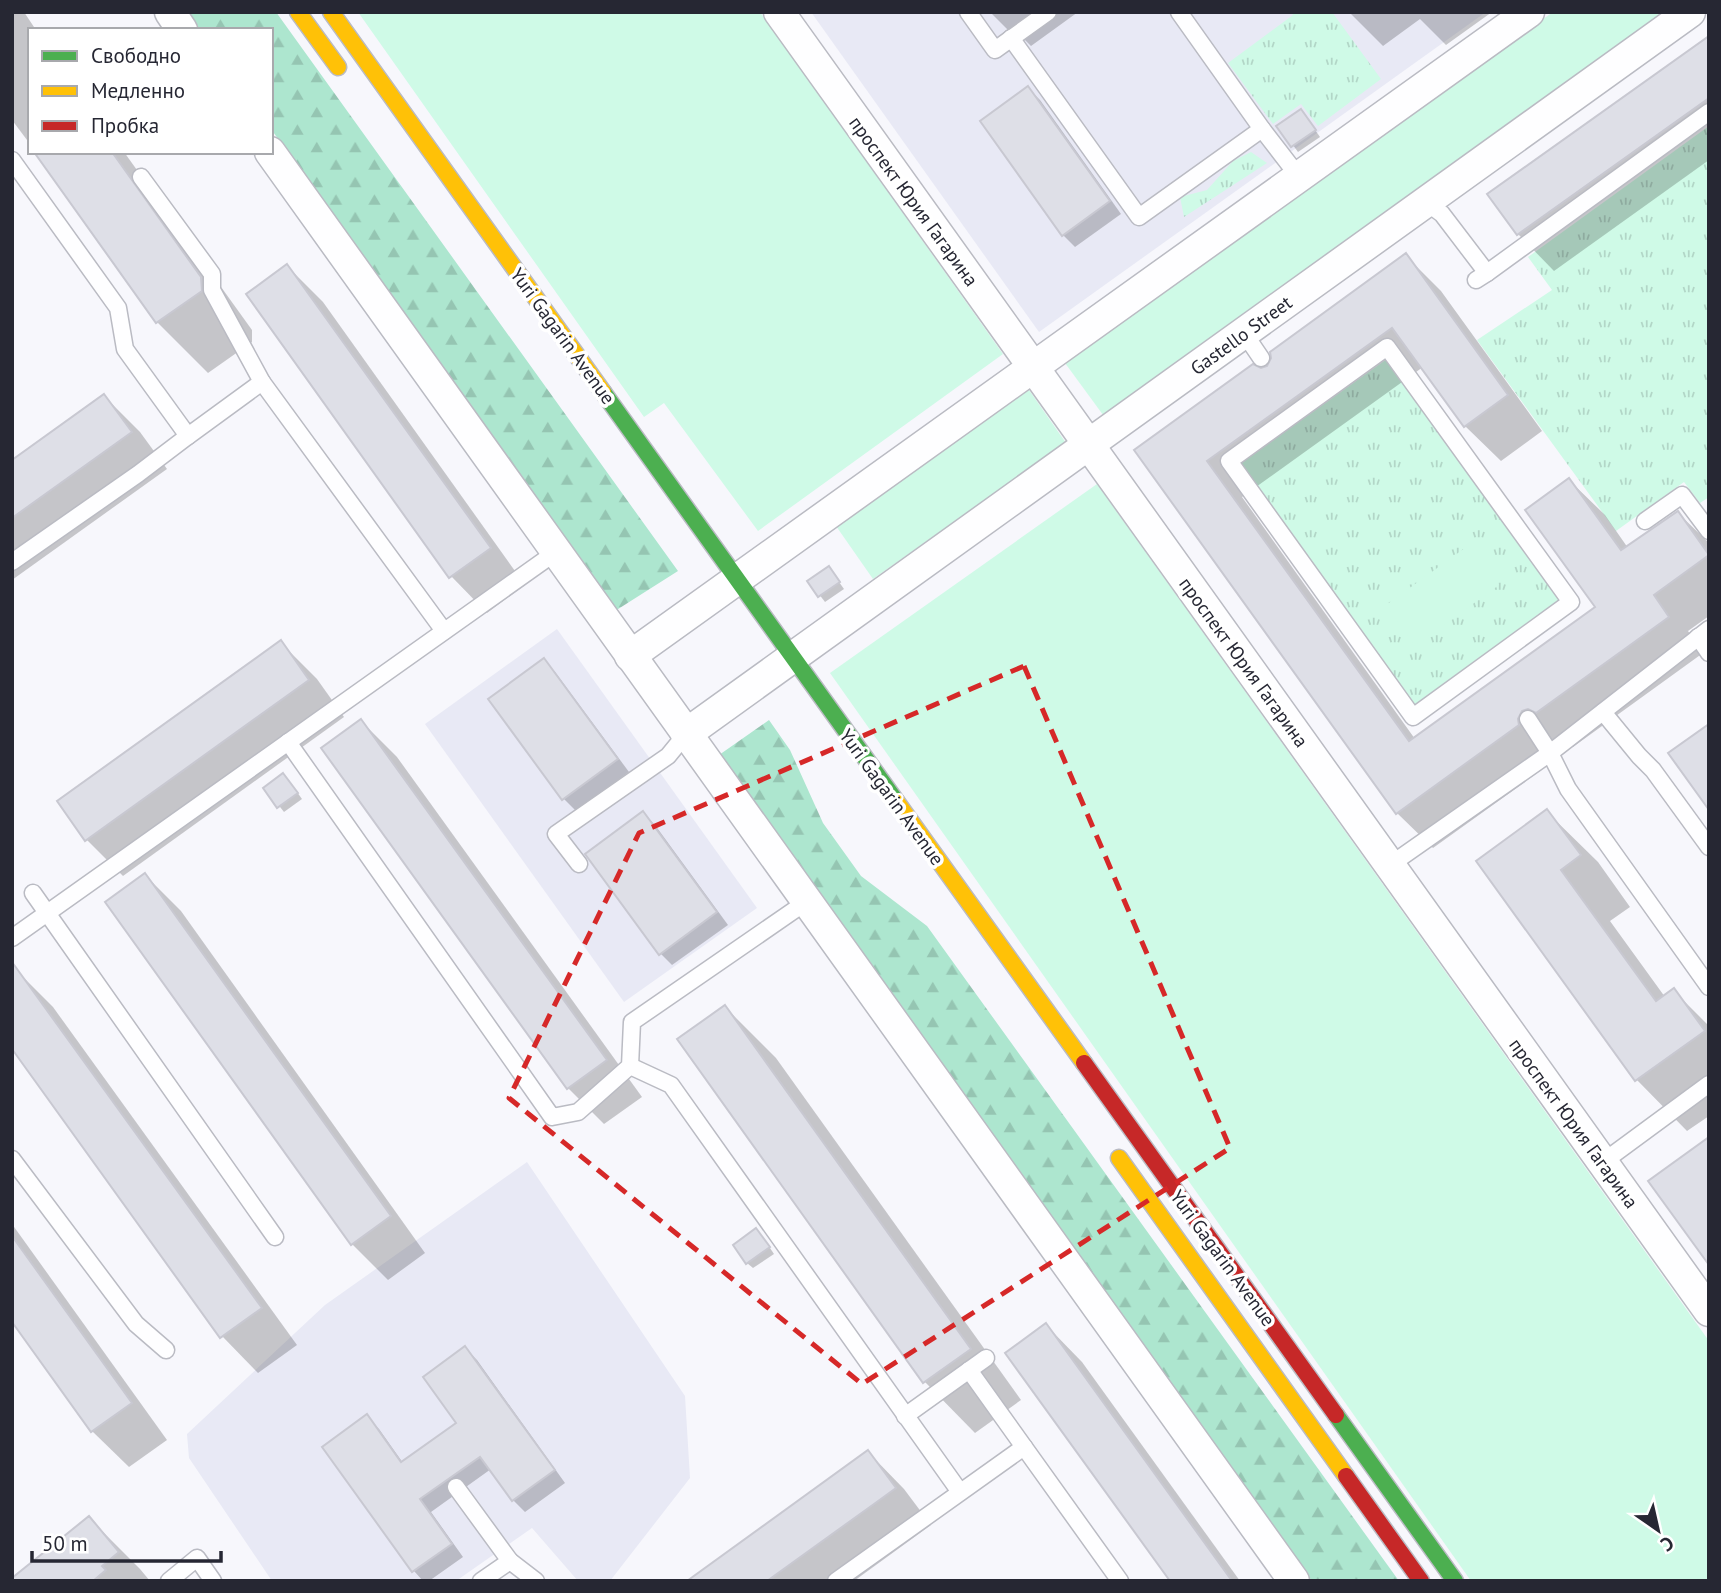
<svg xmlns="http://www.w3.org/2000/svg" width="1721" height="1593" font-family="'PT Sans',sans-serif">
<defs>
<pattern id="grass-tufts" width="24" height="20" patternUnits="userSpaceOnUse" patternTransform="scale(1.75)"><rect width="24" height="20" fill="#cffae7"/><path d="M3 7l-1-3M5 7V3M7 7l1-3M15 17l-1-3M17 17v-4M19 17l1-3" fill="none" stroke="#b2d6c7"/></pattern>
<pattern id="forest-firs" width="22" height="20" patternUnits="userSpaceOnUse" patternTransform="scale(1.75)"><rect width="22" height="20" fill="#ade6cf"/><path d="M5 1l3.5 6h-7zM16 11l3.5 6h-7z" fill="#95c5b2"/></pattern>
</defs>
<rect width="100%" height="100%" fill="#f7f7fc"/>
<!-- built -->
<g fill="#e8e9f5">
<polygon points="811,12 1486,12 1039,332"/>
<polygon points="557,629 757,908 624,1002 425,724"/>
<polygon points="527,1162 685,1396 690,1478 610,1581 578,1581 532,1528 456,1581 272,1581 189,1458 187,1434 325,1305"/>
</g>
<!-- grass -->
<g fill="url(#grass-tufts)">
<polygon points="1291,12 1332,12 1381,79 1318,126 1301,104 1273,124 1228,63 1293,15"/>
<polygon points="1709,126 1709,497 1700,503 1684,482 1616,531 1477,340 1552,290 1528,257"/>
<polygon points="1251,152 1267,163 1184,217 1180,197 1207,190 1233,161"/>
<polygon points="1387,359 1562,600 1414,708 1240,464"/>
</g>
<!-- forest -->
<g fill="url(#forest-firs)">
<polygon points="188,12 276,12 678,571 615,611 271,129 271,30 200,30"/>
<polygon points="769,720 790,750 823,823 861,876 927,926 1399,1581 1312,1581 719,755"/>
</g>
<!-- park -->
<g fill="#cffae7">
<polygon points="358,12 760,12 1003,354 758,531 664,403 644,417"/>
<polygon points="1553,12 1668,12 1106,419 1065,363"/>
<polygon points="1029,390 1066,443 873,579 836,526"/>
<polygon points="1097,484 1709,1341 1709,1581 1471,1581 830,673"/>
<polygon points="1469,545 1499,585 1415,646 1386,605"/>
</g>
<!-- shadow -->
<g fill="#0003">
<polygon points="12,12 24,12 36,30 30,30 30,144 12,120"/>
<polygon points="990,12 1078,12 1031,46 1013,28 1009,31"/>
<polygon points="1349,12 1492,12 1446,45 1420,19 1383,46"/>
<polygon points="1709,38 1709,160 1554,271 1518,234 1490,194"/>
<polygon points="1028,88 1040,100 1121,214 1075,247 1063,235"/>
<polygon points="1306,117 1320,137 1298,152 1279,126"/>
<polygon points="36,152 124,152 252,330 252,342 208,373 157,322"/>
<polygon points="1406,256 1441,291 1542,431 1501,461 1465,426 1423,367 1242,497 1415,739 1597,608 1569,480 1605,515 1628,548 1678,513 1709,543 1709,616 1688,631 1703,653 1573,747 1565,743 1554,761 1433,848 1397,813 1136,450 1261,370 1269,368"/>
<polygon points="287,266 323,302 525,585 487,613 451,576"/>
<polygon points="104,396 140,432 167,469 12,580 12,462"/>
<polygon points="829,568 844,589 825,602 809,581"/>
<polygon points="281,643 317,679 344,717 123,876 87,840"/>
<polygon points="543,660 555,672 629,772 576,811 564,799 490,699"/>
<polygon points="361,721 397,757 642,1097 604,1124 568,1088"/>
<polygon points="289,781 302,799 284,812 265,788"/>
<polygon points="1547,812 1598,862 1630,907 1610,921 1665,997 1674,991 1709,1026 1709,1116 1687,1131 1637,1080 1478,861"/>
<polygon points="643,813 655,825 728,925 672,965 660,953"/>
<polygon points="145,875 181,911 425,1253 388,1280 352,1244"/>
<polygon points="17,971 53,1007 297,1345 258,1373 222,1336"/>
<polygon points="725,1007 776,1058 1021,1400 975,1433 925,1382 679,1040"/>
<polygon points="12,1224 167,1440 129,1467 92,1431 12,1319"/>
<polygon points="762,1236 774,1254 753,1268 747,1263"/>
<polygon points="1046,1325 1082,1362 1240,1581 1172,1581"/>
<polygon points="465,1348 477,1360 565,1483 525,1512 513,1500 491,1469 431,1512 463,1557 429,1581 423,1581 414,1571 324,1447 367,1417 379,1429 403,1463 458,1423"/>
<polygon points="868,1452 904,1489 931,1525 854,1581 690,1581"/>
<polygon points="89,1518 140,1569 150,1581 12,1581"/>
</g>
<!-- building -->
<g fill="#dedfe7" stroke="#c8c8d1" stroke-width="2">
<polygon points="1709,36 1709,98 1517,235 1487,194"/>
<polygon points="1028,86 1110,201 1062,236 980,121"/>
<polygon points="1301,109 1316,130 1291,147 1276,126"/>
<polygon points="34,152 112,152 201,277 202,291 156,323"/>
<polygon points="1406,253 1508,395 1464,427 1392,328 1207,461 1409,741 1595,607 1525,510 1569,478 1621,550 1678,511 1709,555 1654,595 1669,617 1536,713 1528,709 1522,711 1518,719 1519,725 1396,814 1134,450 1253,364 1261,368 1267,366 1271,358 1270,352"/>
<polygon points="287,264 491,548 449,578 246,294"/>
<polygon points="104,394 132,432 12,518 12,460"/>
<polygon points="829,566 840,582 818,597 807,581"/>
<polygon points="281,640 309,680 85,841 57,801"/>
<polygon points="544,658 618,759 562,800 488,699"/>
<polygon points="361,719 607,1060 567,1089 321,748"/>
<polygon points="1709,724 1709,810 1668,753"/>
<polygon points="283,773 298,793 277,808 263,788"/>
<polygon points="1547,809 1581,855 1561,870 1656,1001 1674,988 1705,1031 1635,1081 1476,861"/>
<polygon points="643,811 717,912 659,955 585,854"/>
<polygon points="145,873 391,1216 351,1245 105,902"/>
<polygon points="12,962 262,1308 220,1338 12,1049"/>
<polygon points="725,1005 971,1349 923,1383 677,1039"/>
<polygon points="1709,1137 1709,1265 1648,1181"/>
<polygon points="756,1228 770,1247 746,1264 733,1245"/>
<polygon points="12,1236 132,1403 91,1432 12,1322"/>
<polygon points="1046,1323 1232,1581 1170,1581 1005,1353"/>
<polygon points="465,1346 555,1470 512,1501 480,1457 420,1499 452,1544 412,1572 322,1447 367,1414 401,1462 456,1423 423,1377"/>
<polygon points="868,1450 896,1488 874,1504 767,1581 687,1581"/>
<polygon points="89,1516 119,1552 102,1566 106,1570 93,1581 12,1581 12,1578"/>
</g>
<g fill="none" stroke-linecap="round" stroke-linejoin="round">
<defs>
<g id="lane">
<polyline points="968,12 995,50 1048,12"/>
<polyline points="1179,12 1262,129 1299,177"/>
<polyline points="1011,38 1139,217 1262,129"/>
<polyline points="12,160 118,308 125,349 188,436 138,474 12,562"/>
<polyline points="141,177 212,274 212,290 262,382"/>
<polyline points="1426,202 1442,214 1487,273"/>
<polyline points="1476,280 1487,273 1709,112"/>
<polyline points="1244,333 1261,358"/>
<polygon points="1387,347 1571,602 1413,717 1229,461"/>
<polyline points="188,436 262,382 444,631"/>
<polyline points="1645,521 1682,495 1709,531"/>
<polyline points="1698,637 1709,653"/>
<polyline points="1603,712 1639,756 1653,770 1709,847"/>
<polyline points="1528,719 1550,753 1568,789 1709,987"/>
<polyline points="288,742 552,1117 578,1112 630,1066 632,1022 806,902"/>
<polyline points="579,864 556,834 668,756 686,734"/>
<polyline points="1390,865 1550,753 1709,629"/>
<polyline points="33,893 275,1237"/>
<polyline points="12,938 556,552"/>
<polyline points="630,1066 671,1085 960,1492"/>
<polyline points="12,1159 136,1324 166,1350"/>
<polyline points="1603,1162 1709,1084"/>
<polyline points="969,1370 1024,1447"/>
<polyline points="905,1416 986,1358"/>
<polyline points="456,1487 510,1561"/>
<polyline points="169,1581 197,1558 213,1581"/>
<polyline points="481,1581 510,1561 536,1581"/>
<polyline points="836,1581 1024,1447 1120,1581"/>
</g>
<g id="street">
<polyline points="170,12 182,30"/>
<polyline points="779,12 1709,1311"/>
<polyline points="270,152 1294,1581"/>
<polyline points="630,656 1529,12"/>
<polyline points="686,734 1690,12"/>
</g>
<g id="fast">
<polyline points="603,392 896,801"/>
<polyline points="1336,1415 1455,1581"/>
</g>
<g id="slow">
<polyline points="298,12 338,67"/>
<polyline points="331,12 603,392"/>
<polyline points="896,801 1084,1063"/>
<polyline points="1119,1158 1346,1476"/>
</g>
<g id="jam">
<polyline points="1084,1063 1336,1415"/>
<polyline points="1346,1476 1421,1581"/>
</g>
</defs>
<!-- lane casing -->
<use href="#lane" stroke="#babbc3" stroke-width="19"/>
<!-- street casing -->
<use href="#street" stroke="#babbc3" stroke-width="33"/>
<!-- fast casing -->
<use href="#fast" stroke="#babbc3" stroke-width="19"/>
<!-- slow casing -->
<use href="#slow" stroke="#babbc3" stroke-width="19"/>
<!-- jam casing -->
<use href="#jam" stroke="#babbc3" stroke-width="19"/>
<!-- lane -->
<use href="#lane" stroke="#fefeff" stroke-width="16"/>
<!-- street -->
<use href="#street" stroke="#fefeff" stroke-width="30"/>
<!-- fast -->
<use href="#fast" stroke="#4caf50" stroke-width="16"/>
<!-- slow -->
<use href="#slow" stroke="#ffc107" stroke-width="16"/>
<!-- jam -->
<use href="#jam" stroke="#c62828" stroke-width="16"/>
</g>
<!-- marked area -->
<path fill="none" stroke="#d62828" stroke-width="5" stroke-dasharray="14 9" stroke-linejoin="round" d="M1024 666 1230 1148 862 1384 509 1098 639 833Z"/>
<g text-anchor="middle" stroke-width="7" stroke-linejoin="round" paint-order="stroke">
<!-- street labels -->
<g font-size="19" fill="#262733" stroke="#fff">
<text transform="translate(914 201) rotate(54)" y="7">проспект Юрия Гагарина</text>
<text transform="translate(1241 335) rotate(-36)" y="7">Gastello Street</text>
<text transform="translate(563 336) rotate(54)" y="7">Yuri Gagarin Avenue</text>
<text transform="translate(1244 662) rotate(54)" y="7">проспект Юрия Гагарина</text>
<text transform="translate(892 797) rotate(54)" y="7">Yuri Gagarin Avenue</text>
<text transform="translate(1574 1123) rotate(54)" y="7">проспект Юрия Гагарина</text>
<text transform="translate(1223 1258) rotate(54)" y="7">Yuri Gagarin Avenue</text>
</g>
</g>
<!-- border -->
<rect width="1721" height="1593" fill="none" stroke="#262733" stroke-width="28"/>
<!-- legend -->
<rect x="28" y="28" width="245" height="126" fill="#ffffff" stroke="#a8a9ad" stroke-width="2"/>
<rect x="42" y="51" width="35" height="10" fill="#4caf50" stroke="#a8a9ad" stroke-width="2"/>
<text x="91" y="63" font-size="21" fill="#262733">Свободно</text>
<rect x="42" y="86" width="35" height="10" fill="#ffc107" stroke="#a8a9ad" stroke-width="2"/>
<text x="91" y="98" font-size="21" fill="#262733">Медленно</text>
<rect x="42" y="121" width="35" height="10" fill="#c62828" stroke="#a8a9ad" stroke-width="2"/>
<text x="91" y="133" font-size="21" fill="#262733">Пробка</text>
<!-- north arrow -->
<g transform="translate(1658 1530) rotate(146)" stroke="#ffffff" stroke-width="5" paint-order="stroke">
<path d="M0-5L12 26L0 18L-12 26Z" fill="#262733"/>
<text y="-10" font-size="19" font-weight="bold" text-anchor="middle" fill="#262733">С</text>
</g>
<!-- scale -->
<path d="M32 1551v10h189v-10" fill="none" stroke="#262733" stroke-width="3.5"/>
<text x="42" y="1551" font-size="21" fill="#262733" stroke="#ffffff" stroke-width="5" paint-order="stroke">50 m</text>
</svg>
